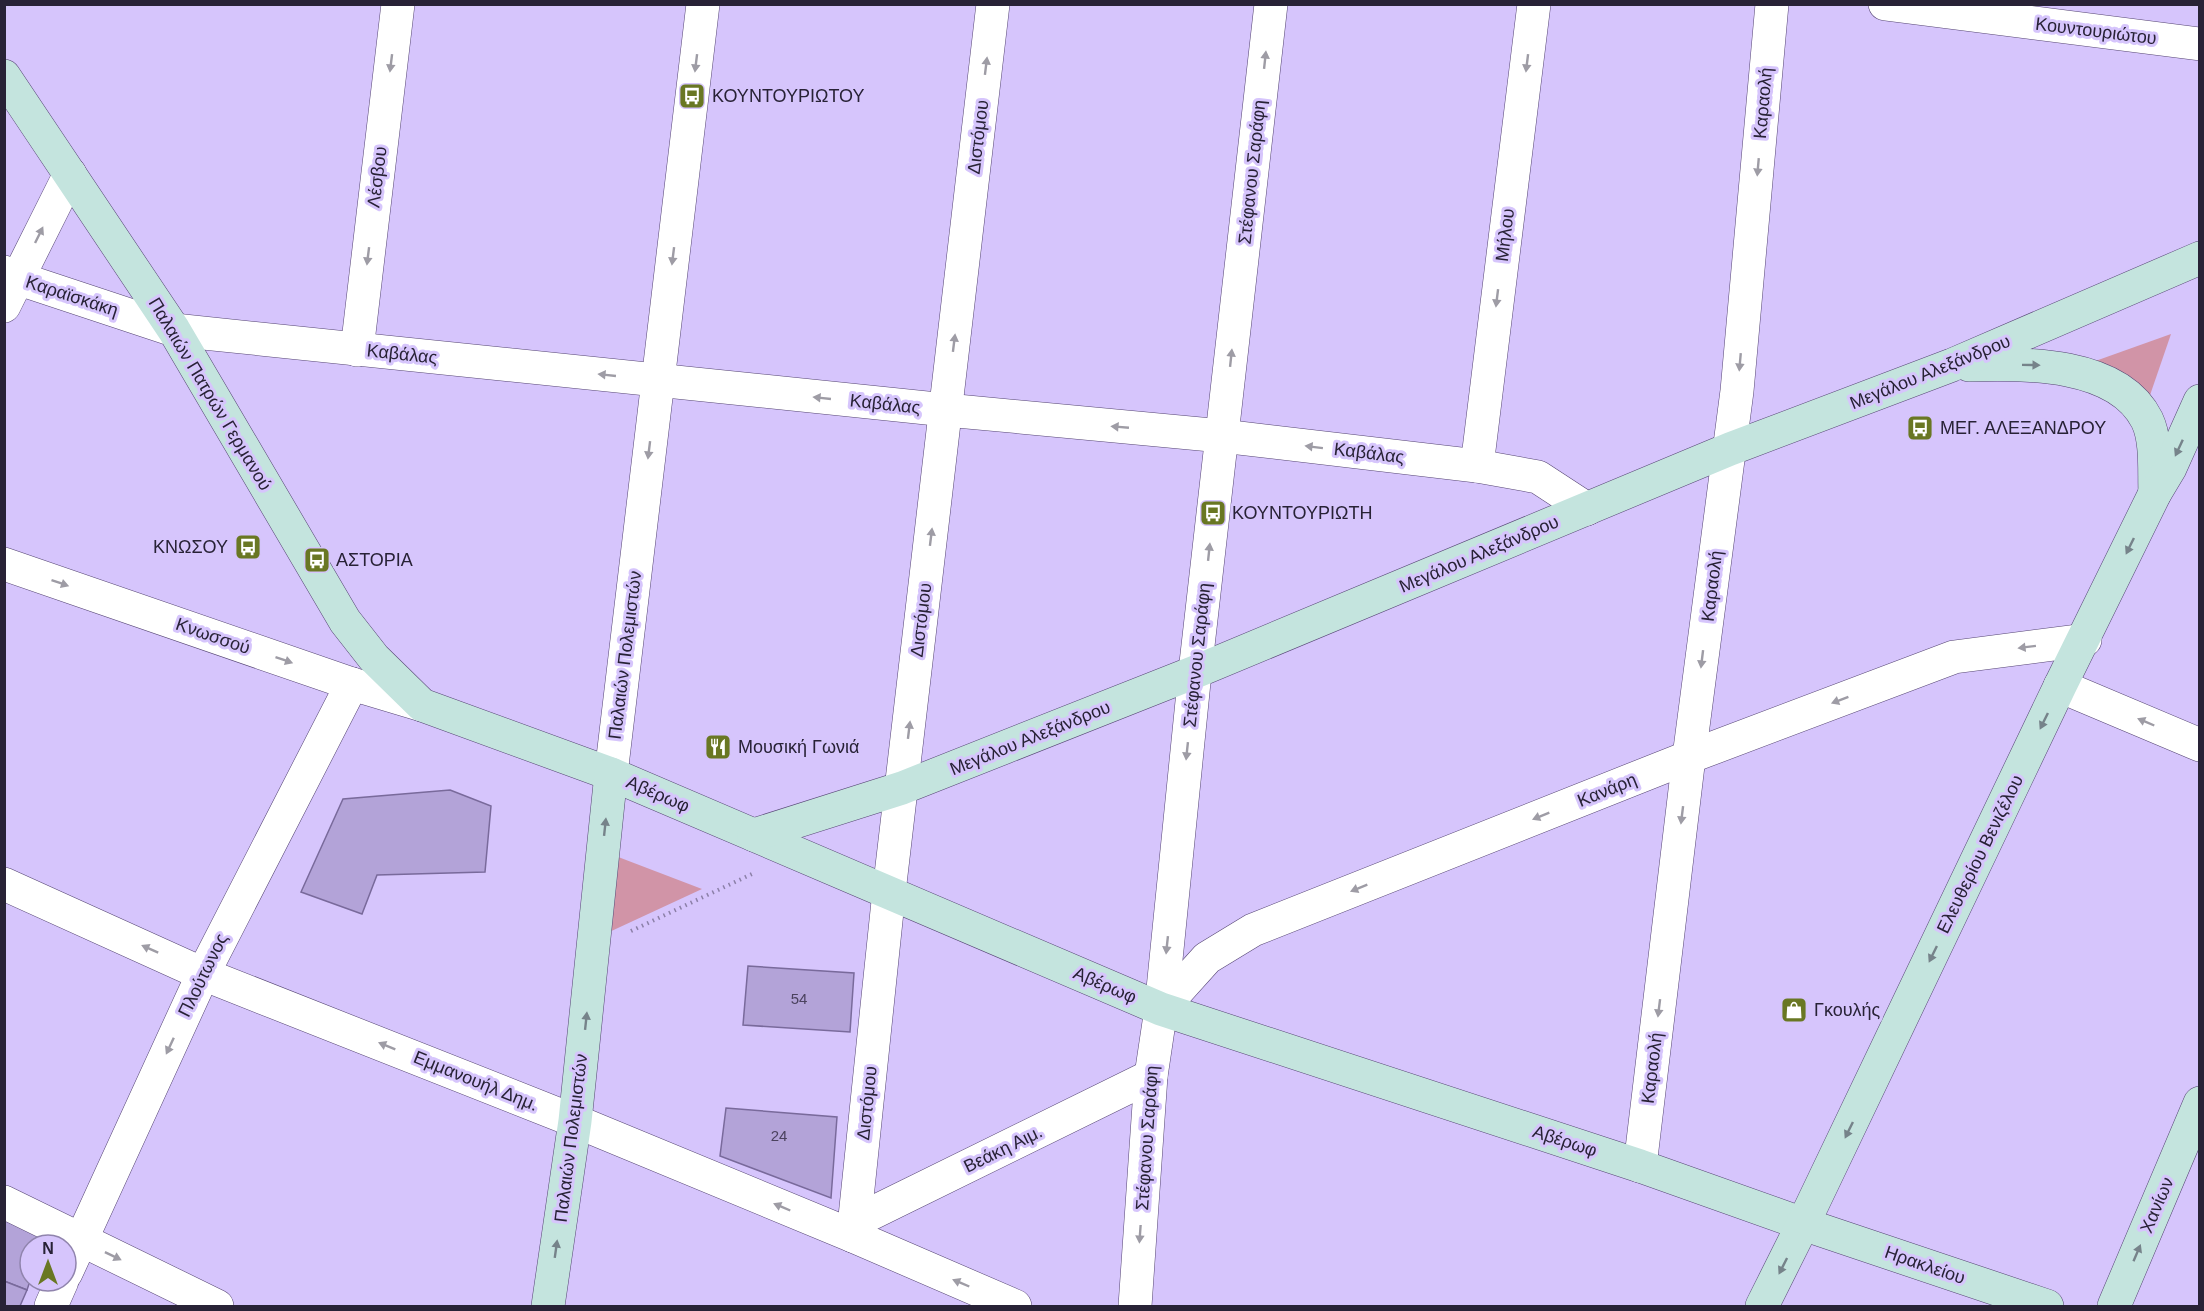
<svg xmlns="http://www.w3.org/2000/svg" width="2204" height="1311" font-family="Arial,sans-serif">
<rect width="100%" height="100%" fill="#d6c5fc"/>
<!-- green -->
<g fill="#d194a7">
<polygon points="2171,334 2149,398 2087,364"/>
<polygon points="613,855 702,889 605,934"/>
</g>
<!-- building -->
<g fill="#b3a3d8" stroke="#796a9b" stroke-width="1.5">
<polygon points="450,790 491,806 485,872 377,875 362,914 301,892 343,799"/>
<polygon points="748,966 854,973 850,1032 743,1025"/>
<polygon points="726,1108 837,1117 831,1198 720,1156"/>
<polygon points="4,1220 48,1238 45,1245 30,1245 30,1281 27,1290 4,1281"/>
<polygon points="4,1281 27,1290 20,1306 4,1306"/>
</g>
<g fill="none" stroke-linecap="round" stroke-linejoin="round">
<defs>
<g id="street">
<polyline points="1885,4 2200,44"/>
<polyline points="4,272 17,278 174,330 946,410 1222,436 1477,466 1538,477 1587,509"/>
<polyline points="4,306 70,174"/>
<polyline points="357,350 398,4"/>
<polyline points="1477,466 1534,4"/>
<polyline points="4,564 352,684 422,705"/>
<polyline points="2060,686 2200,745"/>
<polyline points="611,774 703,4"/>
<polyline points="4,884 203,974 575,1121 853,1236 1015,1306"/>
<polyline points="1161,1009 1207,958 1253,930 1689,757 1954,657 2085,640"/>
<polyline points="1640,1166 1689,757 1737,391 1772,4"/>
<polyline points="4,1202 217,1306"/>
<polyline points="854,1222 1151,1076"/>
<polyline points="853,1236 889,892 993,4"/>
<polyline points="66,1273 203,974 352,684"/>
<polyline points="51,1306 62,1281"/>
<polyline points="1135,1306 1151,1076 1161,1009 1195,672 1271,4"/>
</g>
<g id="secondary">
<polyline points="4,76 174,330 345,621 374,658 422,705 611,774 1161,1009 1640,1166 1803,1224 2047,1306"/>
<path d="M1969 365C2024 363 2118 362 2147 420 2157 441 2154 471 2155 493"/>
<polyline points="754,835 902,788 1195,672 1730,449 1952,365 2200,258"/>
<polyline points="548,1306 575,1121 611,774"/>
<polyline points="1762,1306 1803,1224 2060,686 2155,493 2170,468 2200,401"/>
<polyline points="2114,1306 2200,1103"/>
</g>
</defs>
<!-- street casing -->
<use href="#street" stroke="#554573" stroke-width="34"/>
<!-- secondary casing -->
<use href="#secondary" stroke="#554573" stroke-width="34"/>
<!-- path -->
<polyline stroke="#8c80a8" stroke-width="4" stroke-dasharray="1.5 4.5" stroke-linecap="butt" points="631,931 752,874"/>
<!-- street -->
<use href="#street" stroke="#fff" stroke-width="33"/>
<!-- secondary -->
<use href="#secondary" stroke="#c4e4de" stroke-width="33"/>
</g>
<!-- one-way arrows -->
<defs><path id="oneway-solid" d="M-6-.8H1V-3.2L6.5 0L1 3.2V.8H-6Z" transform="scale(1.5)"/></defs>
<g fill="#9e9ca5">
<use href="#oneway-solid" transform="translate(1265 60) rotate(-84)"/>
<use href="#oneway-solid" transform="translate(391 63) rotate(97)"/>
<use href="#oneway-solid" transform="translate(696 63) rotate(97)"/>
<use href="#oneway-solid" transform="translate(1527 63) rotate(97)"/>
<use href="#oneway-solid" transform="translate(986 66) rotate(-83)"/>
<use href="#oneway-solid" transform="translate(1758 167) rotate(95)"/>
<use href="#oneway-solid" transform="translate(39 235) rotate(-64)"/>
<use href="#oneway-solid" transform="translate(368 256) rotate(97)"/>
<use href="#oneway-solid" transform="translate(673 256) rotate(97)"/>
<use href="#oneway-solid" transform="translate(1497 298) rotate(97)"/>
<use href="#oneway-solid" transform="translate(954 343) rotate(-83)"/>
<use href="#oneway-solid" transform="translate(1231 358) rotate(-84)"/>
<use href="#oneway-solid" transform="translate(1740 362) rotate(95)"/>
<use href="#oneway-solid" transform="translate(607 375) rotate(-174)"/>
<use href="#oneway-solid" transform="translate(822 398) rotate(-174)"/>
<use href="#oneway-solid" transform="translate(1120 427) rotate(-175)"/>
<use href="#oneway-solid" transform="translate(1314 447) rotate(-173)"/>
<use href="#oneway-solid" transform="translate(649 450) rotate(97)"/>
<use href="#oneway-solid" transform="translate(931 537) rotate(-83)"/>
<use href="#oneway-solid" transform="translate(1209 552) rotate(-84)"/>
<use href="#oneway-solid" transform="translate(60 583) rotate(19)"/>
<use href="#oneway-solid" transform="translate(2027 647) rotate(173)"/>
<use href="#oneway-solid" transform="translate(1702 659) rotate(97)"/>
<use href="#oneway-solid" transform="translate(284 660) rotate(19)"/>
<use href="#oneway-solid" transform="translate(1840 700) rotate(159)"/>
<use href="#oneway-solid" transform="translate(2146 722) rotate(-157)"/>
<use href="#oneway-solid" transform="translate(909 730) rotate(-83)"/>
<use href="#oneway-solid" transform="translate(1187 751) rotate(96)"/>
<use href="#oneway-solid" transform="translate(1682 815) rotate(97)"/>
<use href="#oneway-solid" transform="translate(1541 816) rotate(158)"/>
<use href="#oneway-solid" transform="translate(1359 888) rotate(158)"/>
<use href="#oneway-solid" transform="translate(1167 945) rotate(96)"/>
<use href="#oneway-solid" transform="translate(150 949) rotate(-156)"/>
<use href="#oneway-solid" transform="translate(1659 1008) rotate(97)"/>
<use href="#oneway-solid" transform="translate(170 1046) rotate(115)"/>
<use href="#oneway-solid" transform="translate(387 1046) rotate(-158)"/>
<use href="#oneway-solid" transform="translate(782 1207) rotate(-157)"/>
<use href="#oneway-solid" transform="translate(1140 1234) rotate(94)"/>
<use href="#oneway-solid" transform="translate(113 1256) rotate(26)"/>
<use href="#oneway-solid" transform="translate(961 1283) rotate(-157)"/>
</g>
<g fill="#76838a">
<use href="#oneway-solid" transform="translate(2031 365) rotate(1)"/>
<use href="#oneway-solid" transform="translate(2179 448) rotate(115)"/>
<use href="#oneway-solid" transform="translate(2130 546) rotate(116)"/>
<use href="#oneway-solid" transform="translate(2044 721) rotate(116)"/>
<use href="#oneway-solid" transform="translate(605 827) rotate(-84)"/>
<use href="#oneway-solid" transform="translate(1933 954) rotate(116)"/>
<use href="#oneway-solid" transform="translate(586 1021) rotate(-84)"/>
<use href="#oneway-solid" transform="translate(1849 1130) rotate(116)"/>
<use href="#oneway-solid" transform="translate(556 1249) rotate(-82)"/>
<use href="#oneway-solid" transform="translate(2137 1253) rotate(-67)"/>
<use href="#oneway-solid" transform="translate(1783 1266) rotate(117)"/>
</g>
<!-- icons -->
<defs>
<symbol id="bus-square" viewBox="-11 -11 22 22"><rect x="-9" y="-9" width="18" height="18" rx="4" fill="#697723" stroke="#d6c5fc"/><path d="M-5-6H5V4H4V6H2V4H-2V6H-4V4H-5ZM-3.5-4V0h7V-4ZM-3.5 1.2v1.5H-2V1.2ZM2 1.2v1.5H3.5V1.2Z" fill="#fff"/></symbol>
<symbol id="restaurant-square" viewBox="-11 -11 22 22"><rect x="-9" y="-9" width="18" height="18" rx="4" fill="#697723" stroke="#d6c5fc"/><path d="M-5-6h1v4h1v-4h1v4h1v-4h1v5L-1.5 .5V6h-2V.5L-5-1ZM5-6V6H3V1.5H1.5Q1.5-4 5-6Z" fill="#fff"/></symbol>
<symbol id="shop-square" viewBox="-11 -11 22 22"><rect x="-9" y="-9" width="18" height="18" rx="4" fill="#697723" stroke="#d6c5fc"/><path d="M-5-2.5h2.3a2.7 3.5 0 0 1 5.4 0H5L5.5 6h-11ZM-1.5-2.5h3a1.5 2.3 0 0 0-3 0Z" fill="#fff"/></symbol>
</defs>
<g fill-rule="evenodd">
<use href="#bus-square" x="677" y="81" width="30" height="30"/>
<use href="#bus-square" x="1905" y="413" width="30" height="30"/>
<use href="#bus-square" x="1198" y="498" width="30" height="30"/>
<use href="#bus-square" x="233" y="532" width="30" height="30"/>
<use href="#bus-square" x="302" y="545" width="30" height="30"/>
<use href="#restaurant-square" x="703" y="732" width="30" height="30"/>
<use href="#shop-square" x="1779" y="995" width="30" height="30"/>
</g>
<g text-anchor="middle" stroke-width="6" stroke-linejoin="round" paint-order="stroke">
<!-- number labels -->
<g font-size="15" fill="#4b425e">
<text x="799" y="1004">54</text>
<text x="779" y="1141">24</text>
</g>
<!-- street labels -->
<g font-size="18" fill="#282236" stroke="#d6c5fc">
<text transform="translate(2096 31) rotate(7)" y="6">Κουντουριώτου</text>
<text transform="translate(1763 103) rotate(-85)" y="6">Καραολή</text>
<text transform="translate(978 137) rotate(-83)" y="6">Διστόμου</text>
<text transform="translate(1252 172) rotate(-84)" y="6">Στέφανου Σαράφη</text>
<text transform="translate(377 177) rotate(-83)" y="6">Λέσβου</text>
<text transform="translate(1505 235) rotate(-83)" y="6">Μήλου</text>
<text transform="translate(72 296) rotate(18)" y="6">Καραϊσκάκη</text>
<text transform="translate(402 354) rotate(6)" y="6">Καβάλας</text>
<text transform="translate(1930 372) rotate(-22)" y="6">Μεγάλου Αλεξάνδρου</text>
<text transform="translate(210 394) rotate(59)" y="6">Παλαιών Πατρών Γερμανού</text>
<text transform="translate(885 404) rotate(6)" y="6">Καβάλας</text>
<text transform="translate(1369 453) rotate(7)" y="6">Καβάλας</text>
<text transform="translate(1479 554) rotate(-23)" y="6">Μεγάλου Αλεξάνδρου</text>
<text transform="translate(1712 586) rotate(-83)" y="6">Καραολή</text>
<text transform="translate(921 620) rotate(-83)" y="6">Διστόμου</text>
<text transform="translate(213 636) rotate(19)" y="6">Κνωσσού</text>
<text transform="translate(625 655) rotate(-83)" y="6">Παλαιών Πολεμιστών</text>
<text transform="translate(1197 655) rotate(-84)" y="6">Στέφανου Σαράφη</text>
<text transform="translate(1030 738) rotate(-22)" y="6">Μεγάλου Αλεξάνδρου</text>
<text transform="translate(1607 790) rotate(-22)" y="6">Κανάρη</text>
<text transform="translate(658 794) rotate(23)" y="6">Αβέρωφ</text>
<text transform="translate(1980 854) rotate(-64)" y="6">Ελευθερίου Βενιζέλου</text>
<text transform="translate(203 975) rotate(-64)" y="6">Πλούτωνος</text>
<text transform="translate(1105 985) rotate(23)" y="6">Αβέρωφ</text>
<text transform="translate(1652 1068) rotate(-83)" y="6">Καραολή</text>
<text transform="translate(476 1081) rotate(22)" y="6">Εμμανουήλ Δημ.</text>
<text transform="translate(867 1103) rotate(-84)" y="6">Διστόμου</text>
<text transform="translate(571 1138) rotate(-83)" y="6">Παλαιών Πολεμιστών</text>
<text transform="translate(1147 1138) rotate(-86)" y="6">Στέφανου Σαράφη</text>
<text transform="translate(1565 1141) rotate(18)" y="6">Αβέρωφ</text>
<text transform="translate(1003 1149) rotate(-26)" y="6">Βεάκη Αιμ.</text>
<text transform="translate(2157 1205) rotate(-67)" y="6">Χανίων</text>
<text transform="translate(1925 1265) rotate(19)" y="6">Ηρακλείου</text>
</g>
<!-- poi labels -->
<g font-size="18" fill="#282236" stroke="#d6c5fc" text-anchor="start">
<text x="712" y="102">ΚΟΥΝΤΟΥΡΙΩΤΟΥ</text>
<text x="1940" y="434">ΜΕΓ. ΑΛΕΞΑΝΔΡΟΥ</text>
<text x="1232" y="519">ΚΟΥΝΤΟΥΡΙΩΤΗ</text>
<text x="228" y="553" text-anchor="end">ΚΝΩΣΟΥ</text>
<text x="336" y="566">ΑΣΤΟΡΙΑ</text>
<text x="738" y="753">Μουσική Γωνιά</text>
<text x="1814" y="1016">Γκουλής</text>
</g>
</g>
<!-- border -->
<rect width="2204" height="1311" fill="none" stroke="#282236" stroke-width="12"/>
<!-- north arrow -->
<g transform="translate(48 1263)"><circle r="28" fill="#d6c5fc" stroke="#9084ad" stroke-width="1.5"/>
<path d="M0-4.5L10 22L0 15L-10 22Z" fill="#697723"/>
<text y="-9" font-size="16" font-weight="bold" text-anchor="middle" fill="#282236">N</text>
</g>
</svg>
